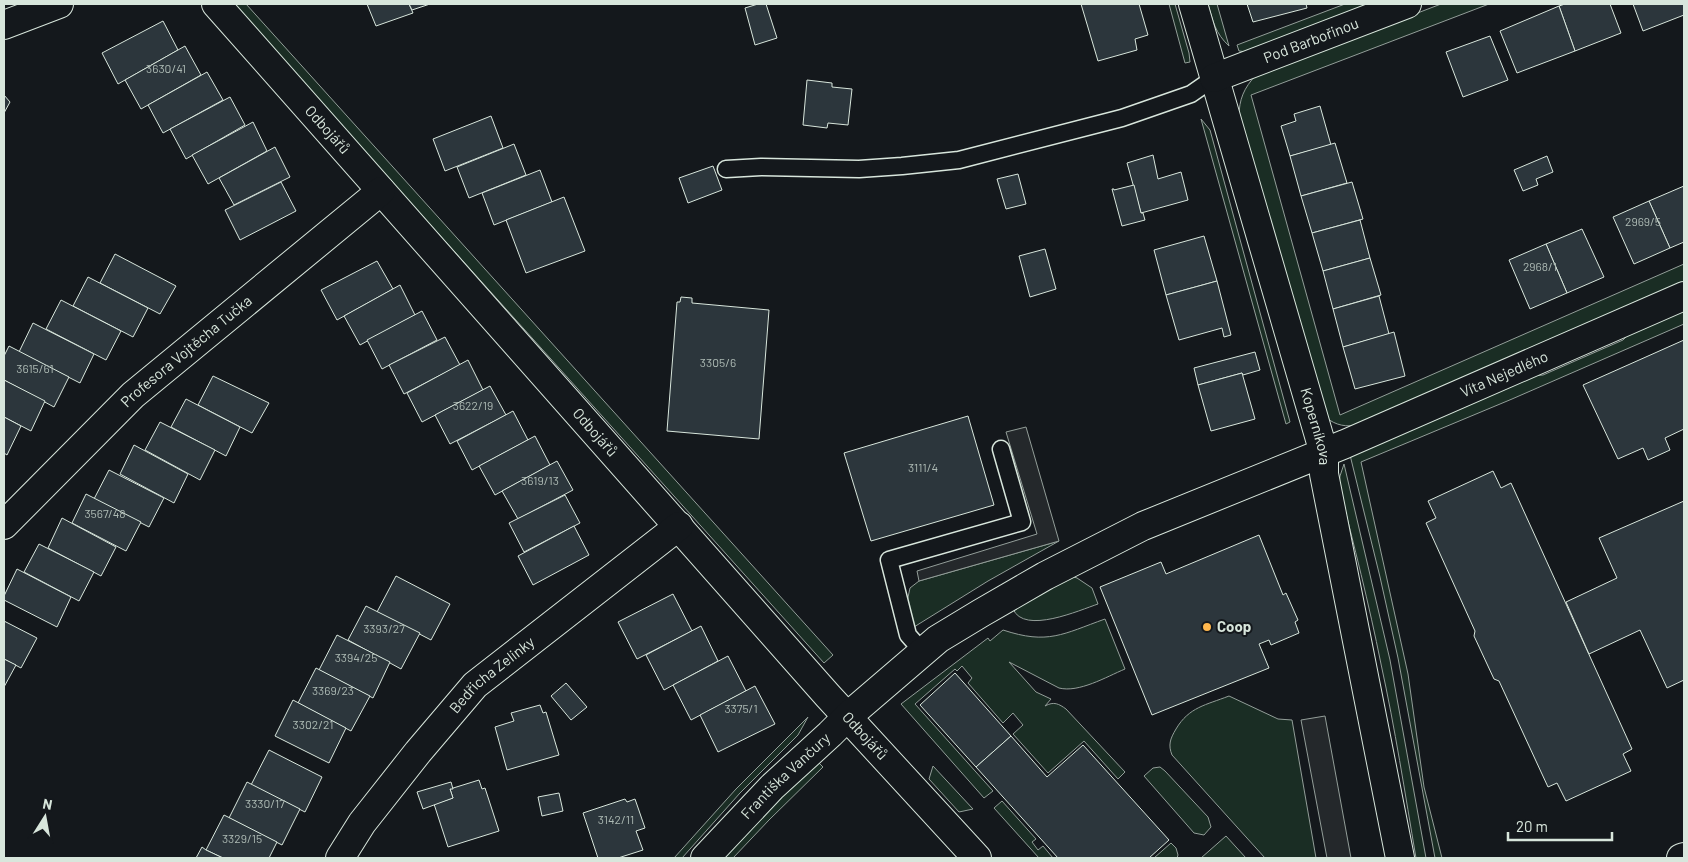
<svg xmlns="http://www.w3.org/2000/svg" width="1688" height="862" font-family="Barlow,sans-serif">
<rect width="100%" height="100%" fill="#14181c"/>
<!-- green -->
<g fill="#1a2d24" stroke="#939e99">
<polygon points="232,4 246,4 833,655 824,663"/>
<polygon points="1169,4 1175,4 1189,53 1190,62 1185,63"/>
<path d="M1208 4H1217L1229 46C1215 33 1213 21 1208 4Z"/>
<polygon points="1345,4 1388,4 1256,53 1239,51 1237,45"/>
<path d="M1441 4H1489L1251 95 1340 415 1684 264V284L1361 425C1345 427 1337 426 1325 417L1239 117C1239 99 1244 88 1256 75Z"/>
<polygon points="1201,119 1210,130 1290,422 1286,424"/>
<polygon points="1684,305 1684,324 1512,399 1361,462 1408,674 1424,787 1442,858 1435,858 1398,658 1380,577 1350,455 1519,377 1543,375 1623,340 1638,325"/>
<path d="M1344 464 1390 660 1426 858H1416C1405 793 1395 728 1381 664 1369 604 1354 545 1339 486L1340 476Z"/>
<polygon points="1059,541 988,581 914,627 907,602 910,588 919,581"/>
<path d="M1068 575 1077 578 1092 588 1098 604C1080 610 1024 635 1013 609Z"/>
<path d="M1105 619 1125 669C1106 677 1079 693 1059 688L1009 662 1036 692 1051 699 1045 706C1054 701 1059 704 1066 709L1125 772 1118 779 1084 741 1048 773 1013 734 1023 725 1013 713 1003 723 968 683 972 678 962 666 957 671 955 669 915 704 993 791 984 798 901 704 988 638 990 641 1003 630C1048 645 1063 634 1105 619Z"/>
<path d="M1229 696 1278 719 1292 720 1316 858H1265L1172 755C1168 745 1170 739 1176 729 1189 707 1206 705 1229 696Z"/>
<polygon points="808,717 798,735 740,793 682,858 674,858 736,789"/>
<polygon points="817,761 823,767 769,820 733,858 723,858 764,814"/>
<polygon points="933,766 973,809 959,812 929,779"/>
<polygon points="1160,767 1165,771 1208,817 1211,827 1204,835 1194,833 1144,776 1153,768"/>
<polygon points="1002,801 1036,839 1032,842 1038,850 1043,846 1053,858 1039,858 994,808"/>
<polygon points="1226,836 1246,858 1201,858"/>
<polygon points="1171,843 1176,848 1178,855 1177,858 1154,858"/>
</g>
<!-- parking -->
<g fill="#24282b" stroke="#939e99">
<polygon points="1026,427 1059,541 919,581 917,571 1037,534 1006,432"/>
<polygon points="1325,716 1351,858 1327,858 1301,720"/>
</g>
<!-- building -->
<g fill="#2c363c" stroke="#d8e6dc">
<polygon points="367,4 409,4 413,13 376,26"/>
<polygon points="409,4 430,4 412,10"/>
<polygon points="758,4 766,4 777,38 755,45 745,8"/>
<polygon points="1081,4 1139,4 1148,35 1135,39 1137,50 1098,61"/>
<polygon points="1247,4 1306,4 1307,8 1253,22"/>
<polygon points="1565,4 1610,4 1621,33 1575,51 1559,6"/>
<polygon points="1633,4 1684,4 1684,15 1643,31"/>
<polygon points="1559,6 1575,51 1517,73 1500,31"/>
<polygon points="163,21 178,50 118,84 102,53"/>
<polygon points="1490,36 1508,80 1463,97 1446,52"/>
<polygon points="185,46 201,75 141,109 125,80"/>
<polygon points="207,72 223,100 163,133 148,105"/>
<polygon points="807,80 832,83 832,87 852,89 848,125 828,123 827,128 803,125"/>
<polygon points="4,95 10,102 4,113"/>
<polygon points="230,97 245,125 186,159 170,129"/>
<polygon points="1320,106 1331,145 1290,156 1281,126 1296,121 1294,114"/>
<polygon points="491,116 503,148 445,171 433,139"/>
<polygon points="253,122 267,151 208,184 192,155"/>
<polygon points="1335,143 1347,183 1301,196 1290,156"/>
<polygon points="514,144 526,175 469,198 457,167"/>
<polygon points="275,147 290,177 234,205 219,178"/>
<polygon points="1153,155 1158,179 1181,172 1188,200 1141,213 1127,163"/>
<polygon points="1547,156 1553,172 1536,179 1538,185 1523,191 1514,170"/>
<polygon points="713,166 722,190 688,203 679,178"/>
<polygon points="540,170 552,202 494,225 482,193"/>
<polygon points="1018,174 1026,204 1006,209 997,179"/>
<polygon points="281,182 296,211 240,240 225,210"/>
<polygon points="1352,182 1363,219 1312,233 1301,196"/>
<polygon points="1134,185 1141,213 1143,213 1145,220 1122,226 1112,189 1114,189 1114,190"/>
<polygon points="1684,186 1684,242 1670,248 1649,201"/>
<polygon points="564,197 585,251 526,273 506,220"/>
<polygon points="1649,201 1670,248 1634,264 1613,217"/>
<polygon points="1360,220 1370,258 1323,271 1312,233"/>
<polygon points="1582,229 1604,277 1567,293 1546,244"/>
<polygon points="1204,236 1217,281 1166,295 1154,250"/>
<polygon points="1546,244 1567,293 1530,309 1509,260"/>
<polygon points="1045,249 1056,289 1030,297 1019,256"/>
<polygon points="115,254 176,286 160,314 100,283"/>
<polygon points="1370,258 1381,295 1333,309 1323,271"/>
<polygon points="377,261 393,289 337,320 321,290"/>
<polygon points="88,277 148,308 133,337 73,306"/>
<polygon points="1217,281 1231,335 1224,337 1222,328 1179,340 1166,295"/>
<polygon points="400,285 415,315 360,345 344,316"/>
<polygon points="1379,296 1389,334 1343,347 1333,309"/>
<polygon points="681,297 692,298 692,303 769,310 759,439 667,431 677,302 680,302"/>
<polygon points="61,300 121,331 106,360 46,329"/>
<polygon points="422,311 437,340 382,369 367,340"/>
<polygon points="33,323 94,354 80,383 19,352"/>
<polygon points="1394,332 1405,376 1355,389 1343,347"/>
<polygon points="445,337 460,365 404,394 389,365"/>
<polygon points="1684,340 1684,429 1665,438 1670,450 1648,460 1643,448 1618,459 1583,385"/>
<polygon points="9,346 69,377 54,407 4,380 4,356"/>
<polygon points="1255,352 1260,370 1243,375 1242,373 1198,385 1194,368"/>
<polygon points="468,360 483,390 422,422 407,393"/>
<polygon points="1242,373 1255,419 1211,431 1198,385"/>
<polygon points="213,376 269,403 252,433 198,405"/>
<polygon points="4,380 45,401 31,431 4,417"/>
<polygon points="490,386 506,415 450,444 435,415"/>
<polygon points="186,399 240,427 226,456 171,427"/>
<polygon points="513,411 528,440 472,470 457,441"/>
<polygon points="968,416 994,505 871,541 844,453"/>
<polygon points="4,417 21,426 7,455 4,453"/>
<polygon points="160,422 215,450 200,480 145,450"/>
<polygon points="535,436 550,465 495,495 479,466"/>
<polygon points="134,445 188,474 174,503 120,474"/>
<polygon points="557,461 573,490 518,519 502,491"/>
<polygon points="109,470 164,498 149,527 94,499"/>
<polygon points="1493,471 1501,488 1511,483 1632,749 1623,754 1631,771 1566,801 1557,783 1548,787 1499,681 1494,679 1474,636 1475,631 1426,523 1436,518 1428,501"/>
<polygon points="86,494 141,522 126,551 72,523"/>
<polygon points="565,495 580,523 524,552 509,523"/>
<polygon points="1684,501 1684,680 1667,688 1640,630 1589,654 1566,602 1617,578 1599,538"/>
<polygon points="62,518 116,547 101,576 48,548"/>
<polygon points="574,526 589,555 533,585 518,556"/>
<polygon points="1259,535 1283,595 1286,593 1298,620 1295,622 1299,633 1271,645 1269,640 1259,644 1269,668 1152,715 1100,587 1161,562 1166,574"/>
<polygon points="39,544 94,572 79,601 24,572"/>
<polygon points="17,569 71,597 57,627 4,600 4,596"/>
<polygon points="396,576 450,604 431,640 377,612"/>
<polygon points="673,594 692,631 637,659 618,622"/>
<polygon points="366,606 420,633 401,669 348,640"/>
<polygon points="4,621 37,638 21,668 4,659"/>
<polygon points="701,626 718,661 664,690 646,655"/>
<polygon points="337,635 390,662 373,698 319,670"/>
<polygon points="728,656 746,691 691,720 673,685"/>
<polygon points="4,659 16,665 4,687"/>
<polygon points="316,668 370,696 351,731 298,703"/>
<polygon points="955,673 1011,736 976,767 920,705"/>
<polygon points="566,683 587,707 571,720 551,696"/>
<polygon points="755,686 775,724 718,752 700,715"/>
<polygon points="293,700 346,728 329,763 275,736"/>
<polygon points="540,705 543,713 546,712 559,755 507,770 495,727 514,721 511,713"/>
<polygon points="1011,736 1047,777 1083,745 1169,840 1149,858 1058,858 976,767"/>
<polygon points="269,750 322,777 305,812 251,785"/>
<polygon points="479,780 482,789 485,788 499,831 448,847 434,804 453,798 450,789"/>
<polygon points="247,782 300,809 282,845 229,818"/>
<polygon points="451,782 453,789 450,789 453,798 423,809 417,792"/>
<polygon points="559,793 563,811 542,816 538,797"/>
<polygon points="625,799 627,802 635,799 645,828 636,831 643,850 618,858 598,858 583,813"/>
<polygon points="224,815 277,842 269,858 223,858 206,850"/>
<polygon points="202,847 206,850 223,858 196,858"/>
</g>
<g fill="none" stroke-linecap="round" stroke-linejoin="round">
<defs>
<g id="service">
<polyline points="726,169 761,167 859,169 902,166 959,160 1122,118 1191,94 1214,78"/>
<polyline points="923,652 908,635 889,560 1022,522 1001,449"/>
</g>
<g id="minor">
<path id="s1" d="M216 4 828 696 977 858"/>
<path id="s2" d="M1193 4 1324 453V474L1400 858"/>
<polyline points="4,25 59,4"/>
<path id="s3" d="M1214 78 1407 4"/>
<path id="s4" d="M4 525 133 395 381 191"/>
<path id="s5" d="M340 858 362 823 418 752 475 685 679 526"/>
<path id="s6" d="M705 858 772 787 830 734 847 717 938 639 981 613 1045 576 1143 526 1345 444 1684 296"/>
</g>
<polyline id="secondary" points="1681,858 1684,857"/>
</defs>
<!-- service casing -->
<use href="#service" stroke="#d8e6dc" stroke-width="19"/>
<!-- minor casing -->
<use href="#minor" stroke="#d8e6dc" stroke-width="30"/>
<!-- secondary casing -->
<use href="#secondary" stroke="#d8e6dc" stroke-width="30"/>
<!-- service -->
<use href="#service" stroke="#14181c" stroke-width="16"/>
<!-- minor -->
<use href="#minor" stroke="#14181c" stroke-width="28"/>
<!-- secondary -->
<use href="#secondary" stroke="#14181c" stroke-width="28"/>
</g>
<!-- markers -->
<circle fill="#ffb74d" stroke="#14181c" stroke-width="2" cx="1207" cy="627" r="5"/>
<g text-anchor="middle" stroke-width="4" stroke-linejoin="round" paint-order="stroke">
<!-- number labels -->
<g font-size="12" fill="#adbab4">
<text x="166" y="73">3630/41</text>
<text x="1643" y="226">2969/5</text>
<text x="1540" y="271">2968/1</text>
<text x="718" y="367">3305/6</text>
<text x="35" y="373">3615/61</text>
<text x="473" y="410">3622/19</text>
<text x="923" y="472">3111/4</text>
<text x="540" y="485">3619/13</text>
<text x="105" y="518">3567/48</text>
<text x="384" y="633">3393/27</text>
<text x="356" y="662">3394/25</text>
<text x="333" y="695">3369/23</text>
<text x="741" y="713">3375/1</text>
<text x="313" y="729">3302/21</text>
<text x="265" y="808">3330/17</text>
<text x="616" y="824">3142/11</text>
<text x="242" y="843">3329/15</text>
</g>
<!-- street labels -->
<g font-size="15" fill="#d8e6dc" stroke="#14181c">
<text dy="5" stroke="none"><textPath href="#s3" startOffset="104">Pod Barbořinou</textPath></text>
<text dy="5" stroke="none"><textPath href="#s1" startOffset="168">Odbojářů</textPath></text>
<text dy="5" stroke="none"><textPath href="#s4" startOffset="252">Profesora Vojtěcha Tučka</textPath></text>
<text dy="5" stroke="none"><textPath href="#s6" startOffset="946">Víta Nejedlého</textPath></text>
<text dy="5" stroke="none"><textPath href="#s2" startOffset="440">Koperníkova</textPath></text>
<text dy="5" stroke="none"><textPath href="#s1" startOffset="572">Odbojářů</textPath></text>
<text dy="5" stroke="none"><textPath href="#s5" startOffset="239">Bedřicha Zelinky</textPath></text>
<text dy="5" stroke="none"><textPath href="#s1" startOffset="978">Odbojářů</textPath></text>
<text dy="5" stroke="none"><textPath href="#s6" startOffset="115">Františka Vančury</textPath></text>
</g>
<!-- poi labels -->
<g font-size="15" font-weight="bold" fill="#d8e6dc" stroke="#14181c" text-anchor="start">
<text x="1217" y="632">Coop</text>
</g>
</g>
<!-- border -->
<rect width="1688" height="862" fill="none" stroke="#d8e6dc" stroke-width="10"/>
<!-- north arrow -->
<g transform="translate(45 817) rotate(11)" stroke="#14181c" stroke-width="4" paint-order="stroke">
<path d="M0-4L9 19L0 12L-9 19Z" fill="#d8e6dc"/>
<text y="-8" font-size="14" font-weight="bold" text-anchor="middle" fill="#d8e6dc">N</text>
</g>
<!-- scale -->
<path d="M1508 832v8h104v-8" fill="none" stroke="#d8e6dc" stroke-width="2.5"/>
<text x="1516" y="832" font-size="15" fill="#d8e6dc" stroke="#14181c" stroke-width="4" paint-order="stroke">20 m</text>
</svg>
